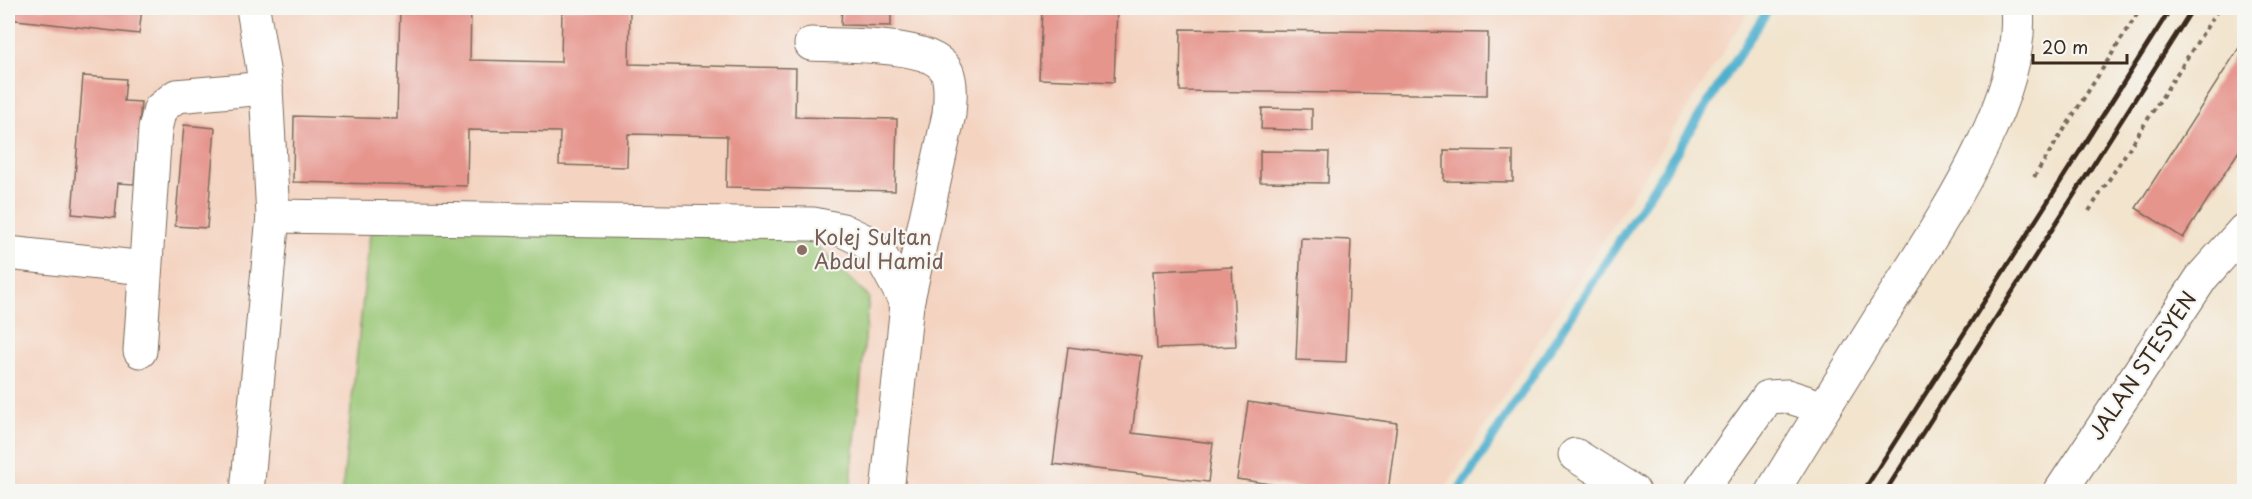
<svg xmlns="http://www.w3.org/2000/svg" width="2252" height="499" font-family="'Playpen Sans',sans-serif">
<rect width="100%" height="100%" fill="#f6f6f2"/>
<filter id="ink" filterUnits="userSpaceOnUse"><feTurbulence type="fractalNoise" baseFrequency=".0167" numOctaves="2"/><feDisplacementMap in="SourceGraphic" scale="12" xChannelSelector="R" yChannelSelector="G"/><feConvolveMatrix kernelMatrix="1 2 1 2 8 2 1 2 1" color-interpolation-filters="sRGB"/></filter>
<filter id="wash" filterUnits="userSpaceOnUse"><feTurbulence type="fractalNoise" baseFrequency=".008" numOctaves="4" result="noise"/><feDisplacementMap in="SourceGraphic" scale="24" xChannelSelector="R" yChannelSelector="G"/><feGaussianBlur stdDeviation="1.35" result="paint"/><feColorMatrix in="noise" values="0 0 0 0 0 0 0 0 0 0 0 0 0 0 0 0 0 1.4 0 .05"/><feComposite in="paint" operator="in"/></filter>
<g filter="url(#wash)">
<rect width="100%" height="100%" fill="#f2e4cd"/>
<!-- built -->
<polygon fill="#f4d3c0" points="8,8 1751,8 1443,492 8,491"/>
<!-- green -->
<polygon fill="#99c674" stroke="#6a7849" stroke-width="1.5" points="371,225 806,235 869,297 850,491 801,492 770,487 769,492 342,492"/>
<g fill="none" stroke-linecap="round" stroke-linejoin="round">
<!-- stream -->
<polyline stroke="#50b0ce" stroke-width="9" points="1458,492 1769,8"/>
</g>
<g id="blocks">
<!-- building -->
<g fill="#e6958d">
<polygon points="8,8 142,8 139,34 8,19"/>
<polygon points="400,8 471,8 470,60 561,62 562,8 630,8 629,64 796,68 795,117 897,119 895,191 726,187 727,136 628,134 627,167 559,165 560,132 468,130 467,186 293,182 294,116 397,119"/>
<polygon points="842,8 891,8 891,26 841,25"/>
<polygon points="1042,8 1117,8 1114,82 1039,79"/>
<polygon points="1181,29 1488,33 1487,95 1180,91"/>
<polygon points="2244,40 2244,143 2183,238 2136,208"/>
<polygon points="83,76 126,79 124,101 141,102 134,184 118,183 115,218 72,214"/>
<polygon points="1262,108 1312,109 1312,131 1261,129"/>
<polygon points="184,125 215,128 207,228 175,226"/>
<polygon points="1444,150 1513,151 1513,182 1444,181"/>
<polygon points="1260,151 1329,152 1328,183 1260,182"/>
<polygon points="1301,238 1351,240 1346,362 1296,360"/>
<polygon points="1232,267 1236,346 1157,349 1153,271"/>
<polygon points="1068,347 1142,356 1132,433 1213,443 1208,482 1053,464"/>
<polygon points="1248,402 1397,423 1388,492 1323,492 1237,479"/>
</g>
</g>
</g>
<g filter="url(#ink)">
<use href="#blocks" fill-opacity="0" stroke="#7b6b5b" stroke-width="1.5"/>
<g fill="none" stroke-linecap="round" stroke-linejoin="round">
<defs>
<g id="minor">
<polyline points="253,8 266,88 273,216"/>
<path d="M811 44C841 46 933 41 947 72 952 85 950 100 949 114L907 304"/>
<polyline points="8,253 145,268"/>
<polyline points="140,351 155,129 160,109 176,96 266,88"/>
<polyline points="1575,455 1634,492"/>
<polyline points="247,492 273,216 813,224 842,230 865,241 882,258 907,304 887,492"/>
<polyline points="1700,492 1768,397 1787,396 1824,408"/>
<path d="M1772 492C1810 430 1849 368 1887 307 1935 230 2026 101 2017 8"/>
<polyline points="2060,492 2202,277 2244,230"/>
</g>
</defs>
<!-- minor casing -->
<use href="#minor" stroke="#7b6b5b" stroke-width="35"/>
<!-- path -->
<g stroke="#7b6b5b" stroke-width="4" stroke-dasharray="4.5 4.5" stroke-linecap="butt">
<polyline points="2034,177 2141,8"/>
<polyline points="2089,211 2219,8"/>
</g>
<!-- minor -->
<use href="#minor" stroke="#fff" stroke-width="33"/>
<!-- rail -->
<g stroke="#3b2a1e" stroke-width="4.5">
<polyline points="1863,492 2171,8"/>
<polyline points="1885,492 2193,8"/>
</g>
</g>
</g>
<!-- markers -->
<circle fill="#8d6e63" stroke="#f6f6f2" stroke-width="2" cx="802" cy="250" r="6"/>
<g text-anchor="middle" stroke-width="4.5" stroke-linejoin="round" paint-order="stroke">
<!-- education labels -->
<g font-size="21" fill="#785e54" stroke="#f6f6f2" text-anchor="start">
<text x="814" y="245">Kolej Sultan<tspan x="814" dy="24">Abdul Hamid</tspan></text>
</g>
<!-- street labels -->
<g font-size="21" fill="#3b2a1e" stroke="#f6f6f2">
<text transform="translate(2143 366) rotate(-56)" y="7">JALAN STESYEN</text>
</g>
</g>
<!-- margin -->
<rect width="2252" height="499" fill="none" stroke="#f6f6f2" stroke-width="30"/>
<!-- scale -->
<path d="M2033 54v9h94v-9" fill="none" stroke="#3b2a1e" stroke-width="3"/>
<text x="2042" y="54" font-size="18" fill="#3b2a1e" stroke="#f6f6f2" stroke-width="4.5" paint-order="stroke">20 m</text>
</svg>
